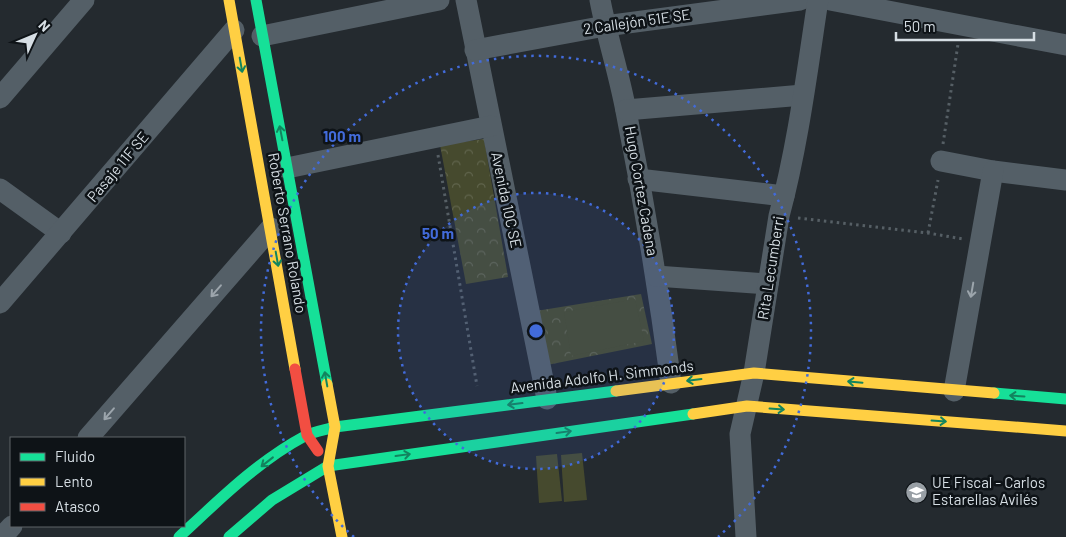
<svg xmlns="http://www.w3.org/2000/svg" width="1066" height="537" font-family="Barlow,sans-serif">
<defs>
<pattern id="forest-crowns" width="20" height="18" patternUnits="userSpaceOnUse" patternTransform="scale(1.25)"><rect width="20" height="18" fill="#464a2e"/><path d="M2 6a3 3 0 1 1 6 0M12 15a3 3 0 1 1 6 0" fill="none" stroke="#60644c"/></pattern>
</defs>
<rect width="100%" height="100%" fill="#242a2f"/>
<!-- forest -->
<g fill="url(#forest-crowns)">
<polygon points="484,139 508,277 466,284 440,145"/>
<polygon points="641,294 652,344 547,365 536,311"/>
</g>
<!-- garden -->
<g fill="#464a2e">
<polygon points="635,299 644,341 571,356 564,312"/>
<polygon points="582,453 587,500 564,502 561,455"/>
<polygon points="557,454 562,501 539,503 536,456"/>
</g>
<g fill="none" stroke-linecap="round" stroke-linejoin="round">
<!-- path -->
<g stroke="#565f65" stroke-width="3" stroke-dasharray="2.5 4" stroke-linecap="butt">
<polyline points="943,144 958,44"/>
<polyline points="438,155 477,386"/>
<polyline points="798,218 928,233 963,239"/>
<polyline points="928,233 938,180"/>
</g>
<!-- street -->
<g stroke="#545f67" stroke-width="21">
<polyline points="466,0 547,399"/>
<path d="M600 0C607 37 619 73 626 111 644 201 659 292 671 383"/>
<polyline points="830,0 1066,45"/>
<polyline points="262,36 439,0"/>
<polyline points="475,50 605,26 800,0"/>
<polyline points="0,98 84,0"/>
<polyline points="626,110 803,95"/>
<polyline points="941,161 993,171 1066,180"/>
<polyline points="287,168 491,126"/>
<polyline points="638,179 784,196"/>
<polyline points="0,189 61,233"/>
<polyline points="656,276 768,284"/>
<polyline points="0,303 234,30"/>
<polyline points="954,391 993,171"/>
<polyline points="88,438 271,228"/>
<polyline points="2,537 12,526"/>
<path d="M746 537 740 434 754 373 779 216C798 145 807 72 818 0"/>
</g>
<!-- fast -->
<g stroke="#16e098" stroke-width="11">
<polyline points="256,0 327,384"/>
<polyline points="994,393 1066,399"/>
<path d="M179 537C218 501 258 461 305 436 314 431 325 430 335 427L616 391"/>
<polyline points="229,537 272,500 328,466 693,414"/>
</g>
<!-- slow -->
<g stroke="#ffcf43" stroke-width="11">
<polyline points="229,0 295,369"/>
<polyline points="327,384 335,427 328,466 342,537"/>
<polyline points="616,391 754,373 994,393"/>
<polyline points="693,414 747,406 1066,431"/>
</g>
<!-- jam -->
<polyline stroke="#f24e42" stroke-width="11" points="295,369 307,435 318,451"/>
</g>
<!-- one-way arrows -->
<defs><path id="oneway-shaft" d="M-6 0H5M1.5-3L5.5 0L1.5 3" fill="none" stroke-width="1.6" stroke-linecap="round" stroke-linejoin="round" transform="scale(1.25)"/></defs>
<g stroke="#12845e">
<use href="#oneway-shaft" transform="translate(241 65) rotate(80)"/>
<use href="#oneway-shaft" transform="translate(281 133) rotate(-101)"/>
<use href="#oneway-shaft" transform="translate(277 259) rotate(80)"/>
<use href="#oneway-shaft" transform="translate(326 379) rotate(-100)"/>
<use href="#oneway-shaft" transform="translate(694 380) rotate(173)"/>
<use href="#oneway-shaft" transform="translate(855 382) rotate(-175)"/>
<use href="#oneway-shaft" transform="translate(1017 396) rotate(-176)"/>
<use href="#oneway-shaft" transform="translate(515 404) rotate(173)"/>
<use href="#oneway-shaft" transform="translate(777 409) rotate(4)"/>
<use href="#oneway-shaft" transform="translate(939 421) rotate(4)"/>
<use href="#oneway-shaft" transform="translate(564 432) rotate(-8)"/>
<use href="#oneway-shaft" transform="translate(403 455) rotate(-8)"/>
<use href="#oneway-shaft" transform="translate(267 462) rotate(142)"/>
</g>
<g stroke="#9ca5ac">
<use href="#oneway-shaft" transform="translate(972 290) rotate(100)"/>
<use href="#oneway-shaft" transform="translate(216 291) rotate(131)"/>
<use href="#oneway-shaft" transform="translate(109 414) rotate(131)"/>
</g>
<!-- distance rings -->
<circle cx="536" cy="331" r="138" fill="#426bda" fill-opacity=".12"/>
<g fill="none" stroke="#426bda" stroke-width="2.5" stroke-dasharray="2.5 5">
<circle cx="536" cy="331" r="138"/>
<path d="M354 537A275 275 0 1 1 718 537"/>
</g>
<!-- icons -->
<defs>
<symbol id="school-disc" viewBox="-11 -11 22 22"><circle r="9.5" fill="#989fa5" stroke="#0e1317"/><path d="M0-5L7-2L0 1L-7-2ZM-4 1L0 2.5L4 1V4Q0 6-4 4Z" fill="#fff"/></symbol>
</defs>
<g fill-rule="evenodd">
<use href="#school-disc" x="904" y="480" width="25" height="25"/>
</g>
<g text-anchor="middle" stroke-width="5" stroke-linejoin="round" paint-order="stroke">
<!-- street labels -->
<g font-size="15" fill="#d6dee4" stroke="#0e1317">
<text transform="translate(637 22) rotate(-8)" y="5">2 Callejón 51E SE</text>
<text transform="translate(118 167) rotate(-50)" y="5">Pasaje 11F SE</text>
<text transform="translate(641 191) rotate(80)" y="5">Hugo Cortez Cadena</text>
<text transform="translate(506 200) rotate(78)" y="5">Avenida 10C SE</text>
<text transform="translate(287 233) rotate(80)" y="5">Roberto Serrano Rolando</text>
<text transform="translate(771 268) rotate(-81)" y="5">Rita Lecumberri</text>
<text transform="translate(602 377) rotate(-7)" y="5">Avenida Adolfo H. Simmonds</text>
</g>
<!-- poi labels -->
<g font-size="15" fill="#d6dee4" stroke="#0e1317" text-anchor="start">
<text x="932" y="488">UE Fiscal - Carlos<tspan x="932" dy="17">Estarellas Avilés</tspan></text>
</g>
</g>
<circle cx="536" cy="331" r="8" fill="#426bda" stroke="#0e1317" stroke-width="2.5"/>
<g font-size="15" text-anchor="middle" font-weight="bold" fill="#426bda" stroke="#0e1317" stroke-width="5" stroke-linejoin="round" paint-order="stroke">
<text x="342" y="142">100 m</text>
<text x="438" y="239">50 m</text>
</g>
<!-- legend -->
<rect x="10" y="437" width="175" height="90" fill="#0e1317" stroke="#5e6469"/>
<rect x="20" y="453" width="25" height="8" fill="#16e098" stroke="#5e6469"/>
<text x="55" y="462" font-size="15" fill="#d6dee4">Fluido</text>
<rect x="20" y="478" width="25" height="8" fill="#ffcf43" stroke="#5e6469"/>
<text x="55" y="487" font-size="15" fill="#d6dee4">Lento</text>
<rect x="20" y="503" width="25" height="8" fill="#f24e42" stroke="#5e6469"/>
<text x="55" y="512" font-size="15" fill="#d6dee4">Atasco</text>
<!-- north arrow -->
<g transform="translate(35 35) rotate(46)" stroke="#0e1317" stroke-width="4" paint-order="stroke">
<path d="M0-4L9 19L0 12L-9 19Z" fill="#d6dee4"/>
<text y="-8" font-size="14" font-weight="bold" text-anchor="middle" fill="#d6dee4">N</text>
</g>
<!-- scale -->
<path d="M896 32v8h138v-8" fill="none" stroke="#d6dee4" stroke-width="2.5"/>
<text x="904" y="32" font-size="15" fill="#d6dee4" stroke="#0e1317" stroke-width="4" paint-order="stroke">50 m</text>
</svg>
